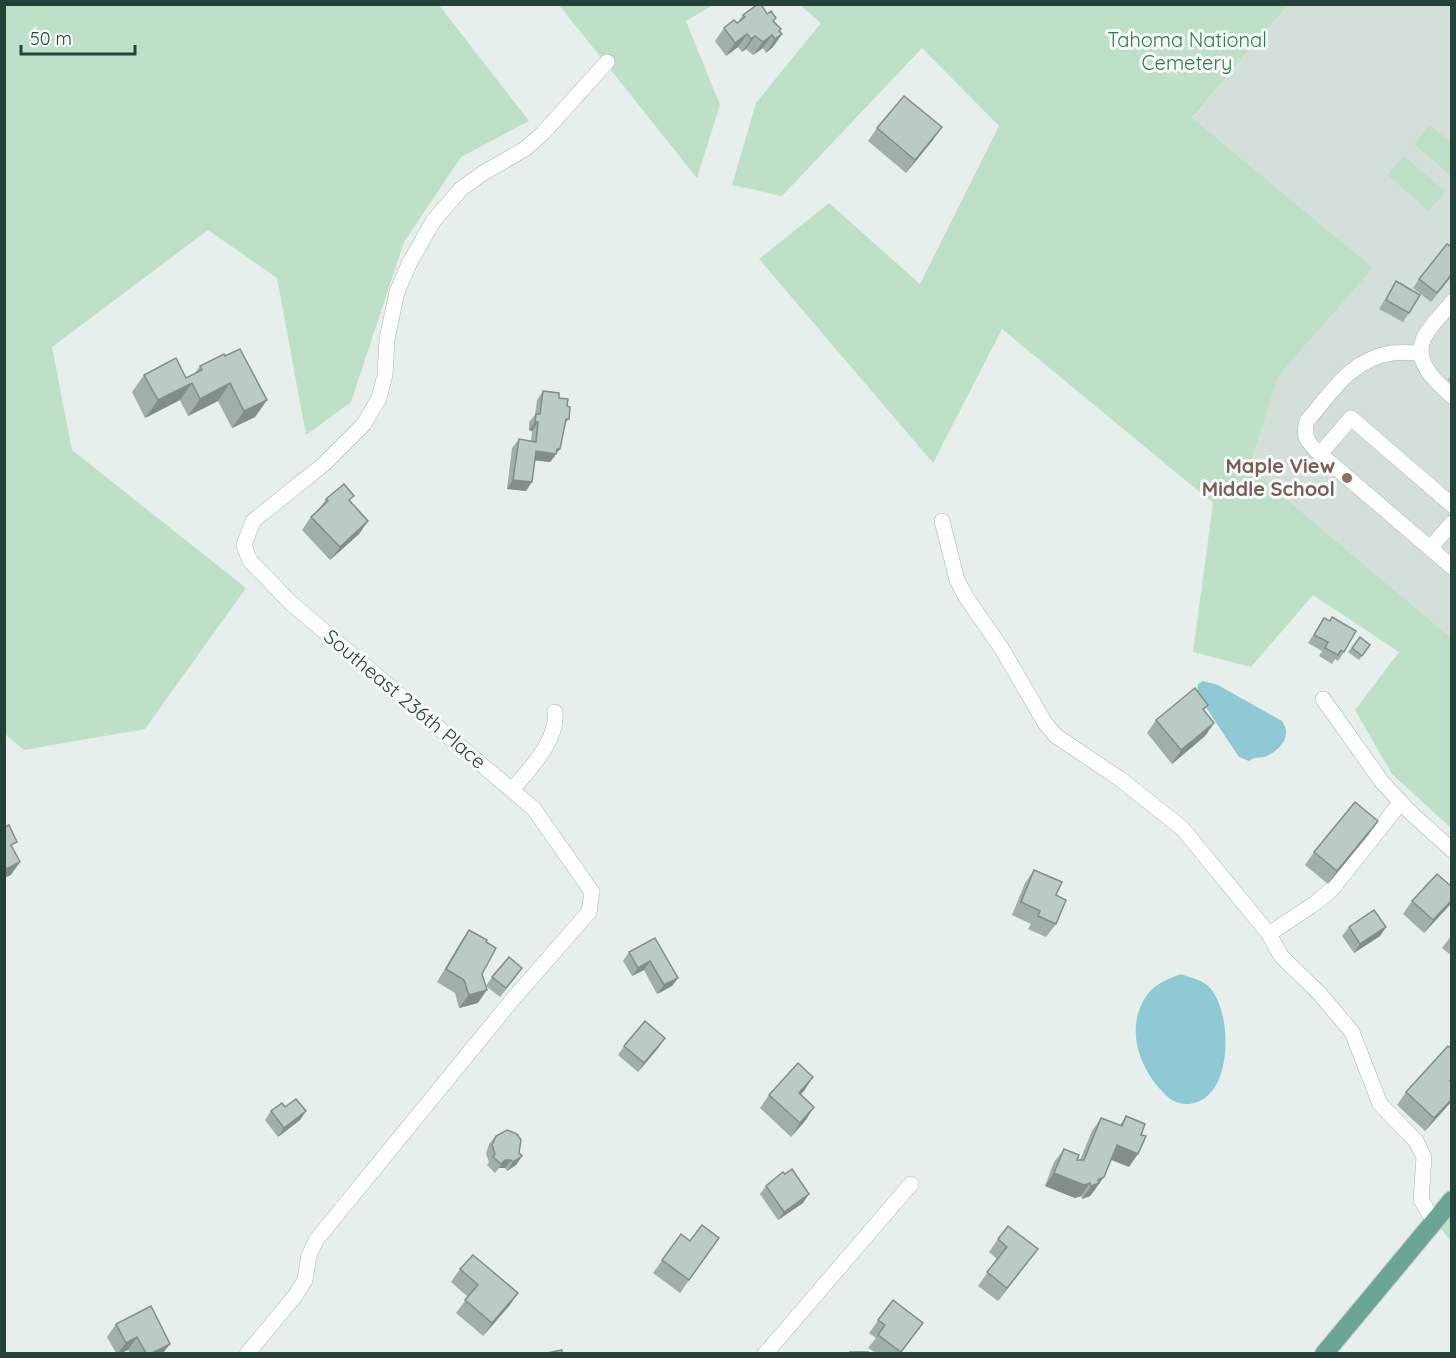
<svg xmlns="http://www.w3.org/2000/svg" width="1456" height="1358" font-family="Quicksand,sans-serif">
<rect width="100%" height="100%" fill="#e6efeb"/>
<!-- built -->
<polygon fill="#d4dfda" points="1288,5 1451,5 1451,649 1034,306"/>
<!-- green -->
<g fill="#bfe0c8">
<polygon points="5,4 439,5 529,121 461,157 404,242 351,402 306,435 277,278 208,230 52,347 72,450 246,588 145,729 24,750 4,733"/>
<polygon points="559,5 713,5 686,21 720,105 697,178"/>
<polygon points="800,5 1288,5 1192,118 1373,268 1278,376 1249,468 1451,638 1451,828 1392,774 1355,710 1399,652 1313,595 1251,667 1193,652 1213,503 1002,329 933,463 759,259 829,203 920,284 999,126 922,48 782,196 732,185 756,103 821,23"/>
<polygon points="1430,125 1451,143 1451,176 1414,144"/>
<polygon points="1404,156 1445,191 1429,211 1387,175"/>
<polygon points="1451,1212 1451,1242 1440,1227"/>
</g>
<!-- water -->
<g fill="#8ec9d4">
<path d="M1203 681 1218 685 1282 721C1292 735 1282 749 1267 756 1261 759 1255 756 1249 761L1239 757 1197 694 1198 684Z"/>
<path d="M1181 974C1191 978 1203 980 1210 988 1233 1013 1234 1100 1189 1104 1177 1105 1169 1099 1162 1091 1138 1066 1125 1026 1147 995 1156 983 1168 979 1181 974Z"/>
</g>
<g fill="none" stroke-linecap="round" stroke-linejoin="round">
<defs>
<g id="minor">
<path d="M1452 302C1443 313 1427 329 1423 340 1414 363 1437 383 1452 396"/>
<path d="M1320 454C1309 444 1302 437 1307 421 1332 392 1351 359 1392 353 1401 352 1411 353 1421 353"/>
<polyline points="1452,505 1351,418 1320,454 1452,567"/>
<polyline points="942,521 957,580 966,597 1002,649 1045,723 1056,736 1120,779 1182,828 1269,934 1281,956 1319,993 1352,1032 1380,1104 1416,1141 1424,1157 1421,1200 1434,1221"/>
<polyline points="1430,548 1452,523"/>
<polyline points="1323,699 1382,782 1411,813 1452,850"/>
<path d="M513 789C530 768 558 741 555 712"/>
<polyline points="1269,934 1317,902 1333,888 1401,802"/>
<polyline points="247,1354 295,1296 305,1280 309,1255 317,1239 513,999 589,912 592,892 534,809 291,603 250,561 244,545 253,521 324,464 364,424 379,398 385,375 387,339 397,292 410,262 434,220 461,189 483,173 525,149 543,133 607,62"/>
<polyline points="765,1354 911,1184"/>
</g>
<polyline id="major" points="1324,1354 1452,1200"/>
</defs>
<!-- minor casing -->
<use href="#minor" stroke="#a8b8b2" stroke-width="16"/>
<!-- major casing -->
<use href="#major" stroke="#c2cac8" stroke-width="20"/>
<!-- minor -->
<use href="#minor" stroke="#fff" stroke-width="15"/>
<!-- major -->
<use href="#major" stroke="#6aa596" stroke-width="18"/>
</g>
<!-- wall -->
<g fill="#a1aea9">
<polygon points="743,15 774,22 782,34 773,47 766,53 763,48 753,55 746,49 742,52 738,47 726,56 715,41 724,28 737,23"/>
<polygon points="877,128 933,140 906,173 868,141"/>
<polygon points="1452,247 1452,276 1431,302 1413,288 1419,279"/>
<polygon points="1396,281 1409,313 1403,322 1379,309"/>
<polygon points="225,356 267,400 255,417 232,428 218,401 188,416 180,400 145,418 132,392 144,375 186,378 195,373 200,366"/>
<polygon points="1452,375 1452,384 1448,380"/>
<polygon points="543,391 559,398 567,406 569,419 565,424 554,458 553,458 550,462 535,460 526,491 507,489 512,448 519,439 531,441 532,431 529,430 529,422 535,415 537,400"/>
<polygon points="326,499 350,501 368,521 359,534 330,560 302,530 311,517 318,510"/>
<polygon points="1324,618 1344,652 1338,661 1335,659 1332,664 1319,656 1322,651 1308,643"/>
<polygon points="1360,637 1370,645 1359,660 1348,652"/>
<polygon points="1208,705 1204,710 1214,723 1205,736 1172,764 1147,733 1156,720"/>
<polygon points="1369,834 1328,884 1305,865 1314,852"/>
<polygon points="1034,870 1056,895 1056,924 1046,937 1028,929 1031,924 1012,915 1025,883"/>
<polygon points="1452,887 1452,902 1424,933 1403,914 1412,901"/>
<polygon points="1349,927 1386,927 1380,936 1354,953 1342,936"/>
<polygon points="469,930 486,942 478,1003 459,1008 455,993 437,982 460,943"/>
<polygon points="1452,935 1452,956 1442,948"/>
<polygon points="655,938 678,978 672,986 657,994 644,970 632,976 623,961 629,952"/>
<polygon points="492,977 516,977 500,997 486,986"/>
<polygon points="624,1046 659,1047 638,1072 618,1055"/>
<polygon points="1452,1049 1452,1101 1425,1131 1397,1105 1406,1092"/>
<polygon points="813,1077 800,1095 814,1107 805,1121 791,1137 760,1108 769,1095"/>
<polygon points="285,1107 306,1111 300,1120 278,1137 265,1120 271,1111"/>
<polygon points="1126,1116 1129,1167 1111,1160 1095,1190 1090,1196 1082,1199 1081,1196 1075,1198 1045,1186 1054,1162 1064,1149 1077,1160 1080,1160 1092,1131 1101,1118 1120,1125"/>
<polygon points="496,1136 519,1153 522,1156 516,1165 507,1171 505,1168 499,1168 495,1173 487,1165 489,1162 486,1154 489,1144"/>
<polygon points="785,1174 803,1203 778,1220 760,1194 766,1186"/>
<polygon points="681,1234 690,1241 719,1238 680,1293 653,1273"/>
<polygon points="998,1239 1028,1262 998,1301 978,1286 997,1259 989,1252"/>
<polygon points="460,1269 518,1293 509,1306 483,1336 456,1313 468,1297 451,1282"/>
<polygon points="893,1300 923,1323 901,1353 876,1353 868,1348 876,1338 869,1333"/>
<polygon points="116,1324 170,1344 163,1353 130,1353 128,1350 121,1353 116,1353 107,1337"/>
</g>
<!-- shaded-wall -->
<g fill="#838d89">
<polygon points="747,34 738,47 726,56 735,43"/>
<polygon points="782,34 773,47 766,53 775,39"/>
<polygon points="772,35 763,48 753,55 763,42"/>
<polygon points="755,36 746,49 742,52 751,39"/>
<polygon points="942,127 933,140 906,173 915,160"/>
<polygon points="192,383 180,400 145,418 158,400"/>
<polygon points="230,383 218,401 188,416 200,399"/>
<polygon points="267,400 255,417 232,428 244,411"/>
<polygon points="535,422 538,422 532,431 529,430"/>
<polygon points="557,449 560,449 550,462 530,460 536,451"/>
<polygon points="513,480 532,482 526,491 507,489"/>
<polygon points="368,521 359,534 330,560 340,547"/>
<polygon points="1214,723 1205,736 1172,764 1181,750"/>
<polygon points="1378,821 1369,834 1328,884 1337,871"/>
<polygon points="20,862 11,875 4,878 4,870"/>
<polygon points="1452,900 1452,902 1449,906 1424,933 1433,920"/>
<polygon points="1386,927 1380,936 1354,953 1360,944"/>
<polygon points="650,961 644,970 632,976 638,968"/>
<polygon points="678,978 672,986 657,994 664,985"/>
<polygon points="487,990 478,1003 459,1008 469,995"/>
<polygon points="665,1038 659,1047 638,1072 644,1063"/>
<polygon points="813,1077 804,1091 790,1106 799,1093"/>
<polygon points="1452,1099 1452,1101 1425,1131 1434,1118"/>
<polygon points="814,1107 805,1121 791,1137 800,1123"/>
<polygon points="306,1111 300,1120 278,1137 284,1128"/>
<polygon points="1117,1145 1138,1154 1129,1167 1108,1158"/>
<polygon points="522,1156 516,1165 507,1171 513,1162"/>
<polygon points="505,1160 511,1160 505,1168 499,1168 495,1173"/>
<polygon points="1054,1173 1090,1183 1081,1196 1075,1198 1045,1186"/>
<polygon points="1104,1177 1090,1196 1082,1199 1091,1186 1098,1180"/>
<polygon points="809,1194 803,1203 778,1220 784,1212"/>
<polygon points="1038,1249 998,1301 1007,1288"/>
<polygon points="518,1293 509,1306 483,1336 492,1323"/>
<polygon points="137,1337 128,1350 121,1353 118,1353 126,1343"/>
<polygon points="170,1344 163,1353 152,1353"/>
</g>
<!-- building -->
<g fill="#bbcac4" stroke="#838d89" stroke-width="1.5">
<polygon points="758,4 761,4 767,14 771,11 776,18 773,21 781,29 779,31 782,34 775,39 772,35 763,42 755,36 751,39 747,34 735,43 724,28 734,20 737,23 745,17 743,15"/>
<polygon points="904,96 942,127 915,160 877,128"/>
<polygon points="1447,244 1452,247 1452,274 1437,293 1419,279"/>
<polygon points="1396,281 1420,295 1409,313 1386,300"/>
<polygon points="240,349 267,400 244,411 230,383 200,399 192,383 158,400 144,375 176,358 186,378 202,370 200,366 224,354 225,356"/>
<polygon points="543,391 559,393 559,398 568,399 567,406 570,407 569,419 566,419 560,449 557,449 556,454 536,451 532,482 513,480 519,439 536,442 538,422 535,422 536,414 540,414"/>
<polygon points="344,484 354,496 349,500 368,521 340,547 311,517 328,501 326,499"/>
<polygon points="1332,617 1356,631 1344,652 1341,650 1338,655 1325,648 1328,642 1314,635 1324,618 1330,621"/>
<polygon points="1360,637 1370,645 1362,656 1352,648"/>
<polygon points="1195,688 1208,705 1203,709 1214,723 1181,750 1156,720"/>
<polygon points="1355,802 1378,821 1337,871 1314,852"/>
<polygon points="9,825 17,842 11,845 20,862 4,870 4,827"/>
<polygon points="1034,870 1062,882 1056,895 1066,900 1056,924 1038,916 1040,911 1021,902"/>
<polygon points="1437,874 1452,887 1452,900 1433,920 1412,901"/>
<polygon points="1374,910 1386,927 1360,944 1349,927"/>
<polygon points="469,930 487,940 486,942 496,948 482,974 487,990 469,995 464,980 446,969"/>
<polygon points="655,938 678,978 664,985 650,961 638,968 629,952"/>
<polygon points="509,957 522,968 506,988 492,977"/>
<polygon points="645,1021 665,1038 644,1063 624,1046"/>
<polygon points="1448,1046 1452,1049 1452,1080 1450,1081 1452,1083 1452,1099 1434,1118 1406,1092"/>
<polygon points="798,1063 813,1077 799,1093 814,1107 800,1123 769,1095"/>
<polygon points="296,1099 306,1111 284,1128 271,1111 282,1103 285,1107"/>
<polygon points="1126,1116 1145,1124 1141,1135 1146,1136 1138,1154 1117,1145 1104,1177 1098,1180 1099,1183 1091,1186 1090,1183 1084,1185 1054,1173 1064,1149 1079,1155 1077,1160 1084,1160 1101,1118 1122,1126"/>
<polygon points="507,1130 517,1134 521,1140 519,1153 522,1156 513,1162 511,1160 505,1160 501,1164 493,1157 495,1154 492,1145 496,1136"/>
<polygon points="792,1169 809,1194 784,1212 766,1186 783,1172 785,1174"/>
<polygon points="702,1225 719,1238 689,1280 662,1260 681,1234 690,1241"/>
<polygon points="1008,1226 1038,1249 1007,1288 987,1272 1007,1247 998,1239"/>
<polygon points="473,1255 518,1293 492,1323 465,1300 478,1285 460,1269"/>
<polygon points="893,1300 923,1323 901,1352 878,1335 885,1325 878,1320"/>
<polygon points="151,1306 170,1344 152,1353 146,1353 137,1337 126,1343 116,1324"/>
<polygon points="562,1350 562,1353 547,1353"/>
<rect x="850" y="1352" width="18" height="1"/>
</g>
<!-- markers -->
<circle fill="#8d6e63" stroke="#f7fbf9" stroke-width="2" cx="1347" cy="478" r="6"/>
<g text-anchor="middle" stroke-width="6" stroke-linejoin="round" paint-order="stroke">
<!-- park labels -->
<g font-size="20" fill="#2d7a4b" stroke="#f7fbf9">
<text x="1187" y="47">Tahoma National<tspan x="1187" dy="23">Cemetery</tspan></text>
</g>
<!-- education labels -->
<g font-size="20" font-weight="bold" fill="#785e54" stroke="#f7fbf9" text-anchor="end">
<text x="1335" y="473">Maple View<tspan x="1335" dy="23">Middle School</tspan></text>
</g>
<!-- street labels -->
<g font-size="20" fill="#24423a" stroke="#f7fbf9">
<text transform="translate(405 699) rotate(40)" y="7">Southeast 236th Place</text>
</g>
</g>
<!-- border -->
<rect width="1456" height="1358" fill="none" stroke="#24423a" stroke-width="12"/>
<!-- scale -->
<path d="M21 45v9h114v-9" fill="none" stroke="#24423a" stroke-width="3"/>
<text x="30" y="45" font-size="18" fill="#24423a" stroke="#f7fbf9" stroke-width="4.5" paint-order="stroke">50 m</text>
</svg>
